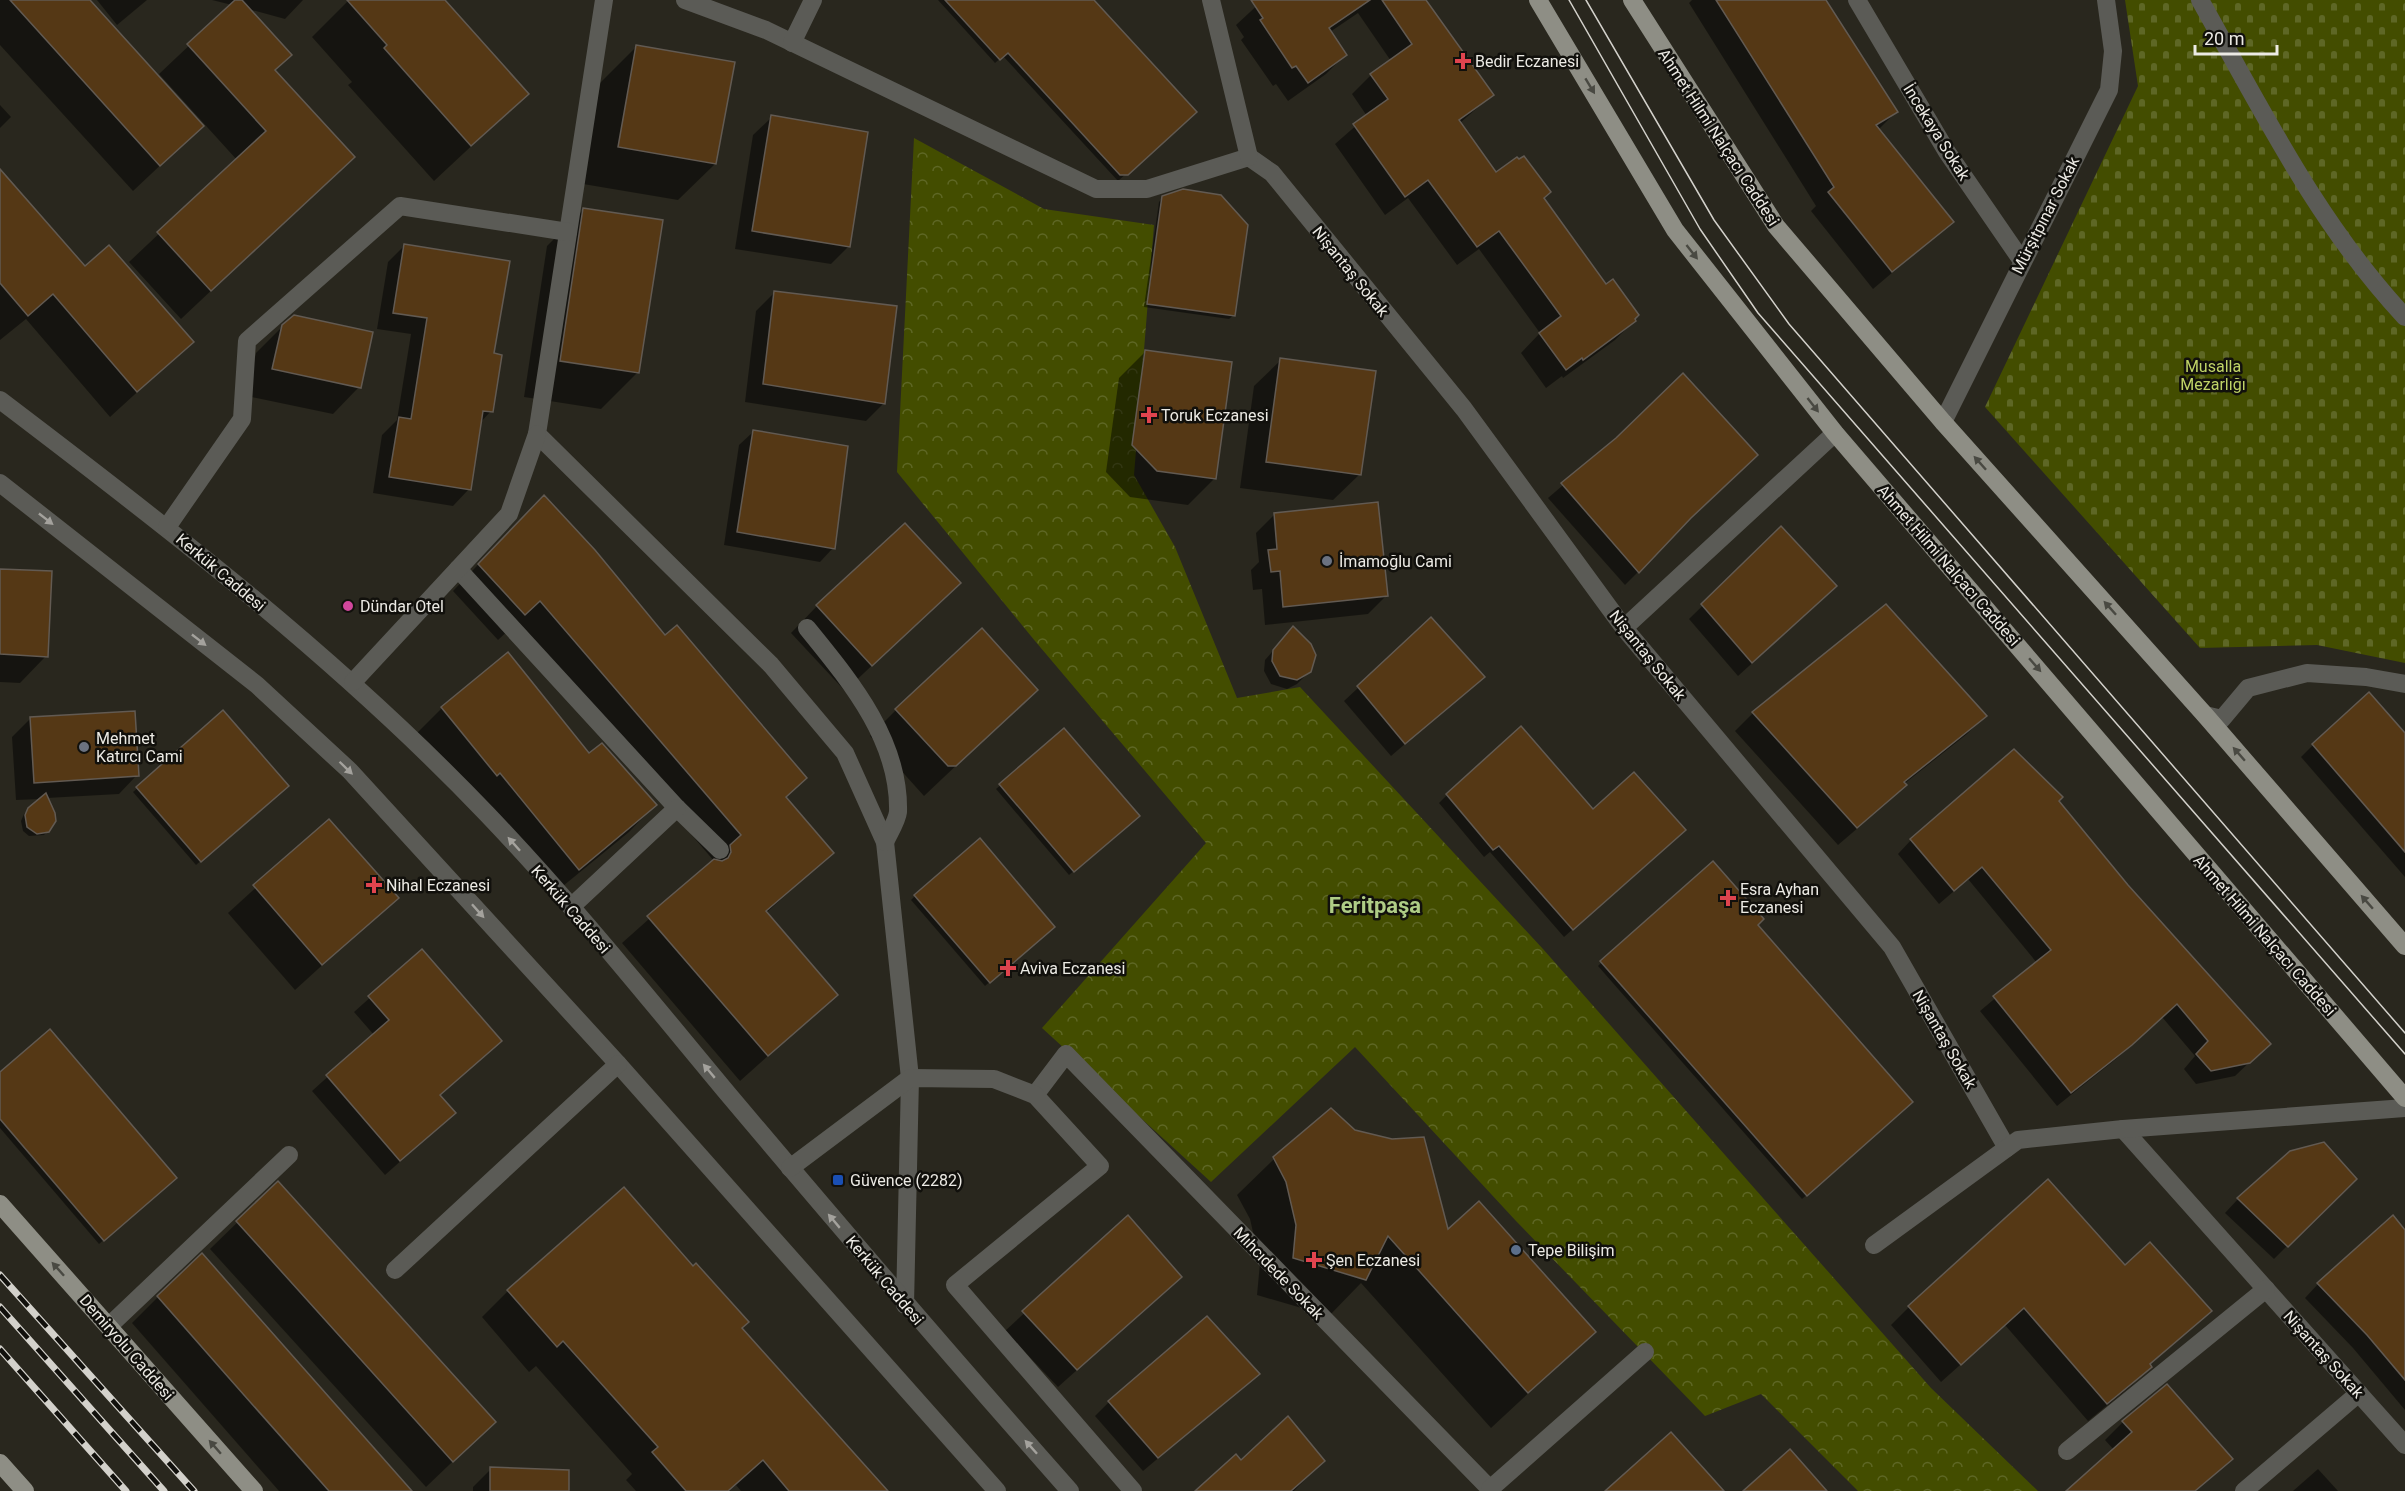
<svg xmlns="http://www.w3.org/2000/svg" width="2405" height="1491" font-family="Roboto,sans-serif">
<defs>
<pattern id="cemetery-stones" width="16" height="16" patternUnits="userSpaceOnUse" patternTransform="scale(1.5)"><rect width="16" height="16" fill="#434d00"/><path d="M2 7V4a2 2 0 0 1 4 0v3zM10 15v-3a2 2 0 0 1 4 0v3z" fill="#5e6725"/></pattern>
<pattern id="park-crowns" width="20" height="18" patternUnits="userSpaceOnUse" patternTransform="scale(1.5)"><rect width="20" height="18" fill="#434d00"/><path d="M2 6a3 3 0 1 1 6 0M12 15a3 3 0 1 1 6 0" fill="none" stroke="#5e6725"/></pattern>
</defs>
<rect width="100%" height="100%" fill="#29271e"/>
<!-- cemetery -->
<polygon fill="url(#cemetery-stones)" points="2125,0 2405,0 2405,663 2317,645 2200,648 1985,407 2138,86"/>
<!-- park -->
<polygon fill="url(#park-crowns)" points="914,138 1044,209 1154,225 1134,475 1175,547 1237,698 1300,687 1543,949 1931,1388 2038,1491 1858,1491 1761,1394 1705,1416 1516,1221 1355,1047 1211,1182 1042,1028 1206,843 1035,641 897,472"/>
<!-- shadow -->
<g fill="#0007">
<polygon points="0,0 88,0 202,126 133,191 0,45"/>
<polygon points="97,0 147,0 117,25"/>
<polygon points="212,0 303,0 285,19 248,9 274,71 353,157 181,319 129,262 237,160 159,74 232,5"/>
<polygon points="349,0 444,0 527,94 434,181 348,85 352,82 312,37"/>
<polygon points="938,0 1092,0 1195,112 1118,181 1003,56 995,63"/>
<polygon points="1263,0 1427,0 1426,2 1492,95 1460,123 1496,175 1542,199 1634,321 1615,340 1563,378 1562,376 1546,388 1521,353 1540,333 1479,249 1457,265 1408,198 1385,215 1335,144 1367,116 1352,94 1371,75 1391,61 1358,13 1330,32 1345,55 1326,74 1288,101 1276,84 1273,86 1241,40 1244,37 1236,25"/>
<polygon points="1692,0 1825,0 1896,112 1878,130 1952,222 1873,289 1811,211 1816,206 1689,3"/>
<polygon points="637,46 715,164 678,200 583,184 600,83"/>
<polygon points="0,105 11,117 0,128"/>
<polygon points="772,117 849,246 831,264 735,249 753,135"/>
<polygon points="0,187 84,269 192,342 110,417 26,319 0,340"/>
<polygon points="1163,197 1234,315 1229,319 1144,307 1159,202"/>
<polygon points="584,209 638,372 601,409 524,397 547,246"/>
<polygon points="404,246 493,355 491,411 480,423 469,489 453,506 373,493 382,435 397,420 411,334 377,329 388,262"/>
<polygon points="774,293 884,403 866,421 745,402 756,311"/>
<polygon points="283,326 359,387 333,414 247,396 256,353"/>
<polygon points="1145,352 1214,479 1188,505 1130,497 1106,472 1119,378"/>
<polygon points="1281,360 1360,474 1333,500 1240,488 1254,386"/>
<polygon points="753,432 833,548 820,562 724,545 739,445"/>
<polygon points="1617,439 1638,572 1625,585 1548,498"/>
<polygon points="1274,515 1386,596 1368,614 1265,625 1262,589 1253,590 1251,570 1259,562 1256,533"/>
<polygon points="518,523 665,637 805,778 785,798 832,853 766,913 836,995 740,1081 622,943 714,861 513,626 498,640 453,591"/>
<polygon points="1781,529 1822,600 1738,676 1689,619"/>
<polygon points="0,570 46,656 20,683 0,682"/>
<polygon points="959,583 845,691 791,633 817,606"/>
<polygon points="1431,620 1483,677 1391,756 1344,701"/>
<polygon points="1293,628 1306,675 1297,684 1287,689 1271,684 1264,671 1265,660"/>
<polygon points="1036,690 924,796 870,736 896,710"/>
<polygon points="442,708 589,755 655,805 629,832 552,895 416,734"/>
<polygon points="223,713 283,790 196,865 133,792"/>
<polygon points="1753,713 1985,716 1967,734 1904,784 1887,803 1838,845 1735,731"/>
<polygon points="30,719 137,775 119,794 47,798 48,831 44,835 29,836 23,831 21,821 24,814 41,799 16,800 12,737"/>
<polygon points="1064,730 1134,820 1069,875 996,789"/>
<polygon points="2405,735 2405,877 2301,757 2313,745"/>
<polygon points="1447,795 1592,811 1676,838 1564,937 1490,852 1484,857 1439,803"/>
<polygon points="2057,801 2255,1057 2235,1076 2196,1084 2184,1069 2195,1056 2162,1017 2116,1059 2057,1106 1980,1011 2037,963 1968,879 1939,904 1898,854 1911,840"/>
<polygon points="329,821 396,898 295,990 228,913"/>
<polygon points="915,896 1049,930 985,986 911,900"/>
<polygon points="1756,926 1907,1106 1802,1199 1598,966 1602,962"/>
<polygon points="422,951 500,1041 439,1096 439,1127 385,1175 312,1091 374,1035 354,1012"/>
<polygon points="0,1074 171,1182 99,1244 0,1128"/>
<polygon points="1354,1132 1447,1232 1594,1332 1491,1428 1361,1283 1329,1316 1257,1295 1260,1263 1250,1219 1237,1195 1274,1159"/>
<polygon points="2355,1178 2274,1259 2225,1213 2238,1199"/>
<polygon points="278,1183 494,1422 426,1487 210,1249"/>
<polygon points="1128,1217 1161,1295 1058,1387 1005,1331"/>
<polygon points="2405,1232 2405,1410 2353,1348 2305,1298 2318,1284"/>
<polygon points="2124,1268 2210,1311 2149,1365 2132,1385 2088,1421 2005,1325 1941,1382 1891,1325 1909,1307"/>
<polygon points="508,1291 740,1328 886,1491 741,1491 736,1485 729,1491 636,1491 626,1480 632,1474 536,1366 529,1372 482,1317"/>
<polygon points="158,1297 410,1491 279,1491 132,1323"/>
<polygon points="1258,1374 1143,1471 1095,1416 1109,1402"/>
<polygon points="2123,1422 2231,1459 2196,1491 2068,1491 2114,1450 2105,1440"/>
<polygon points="1323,1461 1294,1491 1197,1491 1241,1462"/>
<polygon points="491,1469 567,1491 473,1491 473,1487"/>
<polygon points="2318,1469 2338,1491 2293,1491"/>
</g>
<!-- building -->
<g fill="#553815" stroke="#625a52" stroke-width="1.5">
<polygon points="10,0 90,0 204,126 160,166"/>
<polygon points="235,0 242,0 292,55 275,70 355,157 211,291 157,232 266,131 187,44"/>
<polygon points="347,0 445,0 529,94 471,146 384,48 387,45"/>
<polygon points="945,0 1094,0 1197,112 1128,175 1120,175 1008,53 1000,60"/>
<polygon points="1251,0 1370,0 1329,28 1347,55 1308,83 1296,66 1292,68 1260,20 1263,18"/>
<polygon points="1382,0 1426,0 1494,95 1459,120 1496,172 1517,157 1519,159 1524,156 1551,192 1544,198 1606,284 1613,279 1639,315 1635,319 1636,321 1583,360 1582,358 1566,370 1539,333 1561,316 1499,231 1477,247 1428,180 1405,197 1353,124 1388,99 1370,74 1412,44"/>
<polygon points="1716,0 1826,0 1898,112 1876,125 1954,222 1892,272 1828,192 1834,187"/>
<polygon points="636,45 735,62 716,164 618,147"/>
<polygon points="771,115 868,132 850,247 752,231"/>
<polygon points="0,169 85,266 109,245 194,342 137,392 53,294 28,316 0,283"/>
<polygon points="1183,189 1221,195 1248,225 1235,316 1147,304 1162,196"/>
<polygon points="583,208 663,220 639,373 560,361"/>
<polygon points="404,244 510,261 494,353 502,355 493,412 483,411 471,490 389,477 399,417 411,419 427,318 393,313"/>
<polygon points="774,291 897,306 885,404 763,384"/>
<polygon points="294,315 373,332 361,388 272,369 282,325"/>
<polygon points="1145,350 1232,362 1216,479 1157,471 1132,445"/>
<polygon points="1280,358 1376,371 1361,475 1266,462"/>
<polygon points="1683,373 1758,455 1691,518 1639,573 1561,483 1616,438"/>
<polygon points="753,430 848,446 835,549 737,532"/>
<polygon points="544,495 595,550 665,635 677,625 807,778 786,797 834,853 766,911 838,995 768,1056 647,916 714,859 722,861 728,858 731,852 730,845 741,835 540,601 525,615 478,564"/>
<polygon points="1378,502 1388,596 1283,607 1280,571 1271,572 1268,550 1277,549 1274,513"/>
<polygon points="905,523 961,583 872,666 816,605"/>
<polygon points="1781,526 1837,586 1752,663 1701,604"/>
<polygon points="0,569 52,571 48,657 0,654"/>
<polygon points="1886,604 1987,716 1904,782 1907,785 1857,828 1752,712"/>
<polygon points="1431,617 1485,677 1405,744 1357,686"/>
<polygon points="1293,626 1311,644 1316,655 1311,672 1297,680 1280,676 1272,661 1273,650"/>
<polygon points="982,628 1038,690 956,766 948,766 895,709"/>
<polygon points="508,652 589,753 602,743 657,805 579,870 500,773 497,776 441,707"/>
<polygon points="2369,692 2405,733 2405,852 2312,744"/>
<polygon points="223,710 289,786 201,862 136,787"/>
<polygon points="135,711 139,776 34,783 30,717"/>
<polygon points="1521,726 1593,809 1634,772 1686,830 1573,930 1499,846 1493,850 1446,794"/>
<polygon points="1064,728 1140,816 1074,872 999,784"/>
<polygon points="2014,749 2063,797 2059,801 2128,885 2271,1044 2250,1063 2211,1071 2196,1054 2208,1041 2177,1004 2132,1045 2071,1093 1993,996 2051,950 1982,867 1954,891 1910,839"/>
<polygon points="46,793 55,813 56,821 49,832 37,834 27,827 25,815 28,808"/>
<polygon points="329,819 399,898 322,965 253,885"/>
<polygon points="980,838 1055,927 990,983 914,895"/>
<polygon points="1713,861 1764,919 1758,925 1913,1102 1807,1196 1600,961"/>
<polygon points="422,949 502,1041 440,1095 456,1113 400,1161 326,1075 389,1020 368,996"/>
<polygon points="50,1029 177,1178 104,1241 0,1119 0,1072"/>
<polygon points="1331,1108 1355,1130 1392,1139 1424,1137 1448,1229 1479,1201 1596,1332 1528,1393 1388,1236 1366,1280 1293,1258 1296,1225 1286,1182 1273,1157"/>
<polygon points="2324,1142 2357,1179 2288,1247 2237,1198 2290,1151"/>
<polygon points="2048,1179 2125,1265 2150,1242 2212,1311 2150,1364 2152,1367 2107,1404 2024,1308 1961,1365 1908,1306"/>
<polygon points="278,1181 496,1422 453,1462 236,1221"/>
<polygon points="624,1187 693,1266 696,1263 749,1322 742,1328 888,1491 789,1491 763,1460 728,1491 686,1491 652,1452 658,1447 563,1341 557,1347 507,1290"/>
<polygon points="1128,1215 1182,1277 1077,1370 1022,1311"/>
<polygon points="2393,1215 2405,1230 2405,1380 2367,1335 2317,1283"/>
<polygon points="202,1253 238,1294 412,1491 329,1491 229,1378 157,1296"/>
<polygon points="1207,1316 1260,1374 1158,1458 1108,1401"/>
<polygon points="2167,1384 2233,1459 2195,1491 2066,1491 2132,1432 2122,1421"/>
<polygon points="1288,1416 1325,1461 1291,1491 1195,1491 1236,1454 1241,1460"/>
<polygon points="1671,1432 1724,1491 1605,1491"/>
<polygon points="1790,1449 1827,1491 1743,1491"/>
<polygon points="490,1467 569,1470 569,1491 490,1491"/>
</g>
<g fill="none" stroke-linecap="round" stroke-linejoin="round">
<!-- minor -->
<g stroke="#5b5b56" stroke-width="18">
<polyline points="604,0 537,434 771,665 845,753 885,842 910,1078 905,1305"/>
<polyline points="685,0 766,30 1096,189 1147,189 1249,157 1272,173 1464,409 1624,628 1892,947 2007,1148"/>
<polyline points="1211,0 1249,157"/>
<polyline points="1857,0 1947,152 2022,261"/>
<path d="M2200 0C2262 110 2318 224 2405 317"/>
<polyline points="792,43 813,0"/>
<path d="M0 400C170 529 339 659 487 814 572 903 649 999 728 1094 841 1228 954 1360 1070 1491"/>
<polyline points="1943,422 2109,90 2113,51 2106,0"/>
<polyline points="0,483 257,685 350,771 618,1064 997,1491"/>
<polyline points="167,527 242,419 247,341 400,206 568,232"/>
<polyline points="458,569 677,808 720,850"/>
<path d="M807 628C850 681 900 740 898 812 897 821 889 833 885 842"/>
<polyline points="1624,628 1835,433"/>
<polyline points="353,682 509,514 537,434"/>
<polyline points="2205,715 2222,719 2248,688 2307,673 2366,677 2405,684"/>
<polyline points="571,907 677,808"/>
<polyline points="1035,1095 1066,1054 1492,1491"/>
<polyline points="2123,1129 2405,1445"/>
<polyline points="790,1168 910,1078 994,1079 1035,1095 1100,1166 955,1285 1133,1491"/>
<polyline points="1874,1245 2018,1140 2123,1129 2405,1108"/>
<polyline points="395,1270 618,1064"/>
<polyline points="109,1326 289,1155"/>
<polyline points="2067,1451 2266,1289"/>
<polyline points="1490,1489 1645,1352"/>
<polyline points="2244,1491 2359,1393"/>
</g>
<!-- major -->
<g stroke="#8e8e85" stroke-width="18">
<polyline points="1538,0 1675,230 1835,433 2405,1098"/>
<polyline points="1632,0 1776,226 1943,422 2205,715 2405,946"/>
<polyline points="0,1204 254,1491"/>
<polyline points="0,1463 25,1491"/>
</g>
<!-- tram -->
<g stroke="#d3d1cb" stroke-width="1.5">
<polyline points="1569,0 1700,229 1758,313 2405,1054"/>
<polyline points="1586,0 1714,220 1789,324 2405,1033"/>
</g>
<defs>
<g id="rail">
<polyline points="0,1275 194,1491"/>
<polyline points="0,1307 164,1491"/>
<polyline points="0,1349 126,1491"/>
</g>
</defs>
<!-- rail casing -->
<use href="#rail" stroke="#d3d1cb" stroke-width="7"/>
<!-- rail -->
<use href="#rail" stroke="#11100c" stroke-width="4.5" stroke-dasharray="14" stroke-linecap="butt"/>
</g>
<!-- one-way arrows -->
<defs><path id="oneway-solid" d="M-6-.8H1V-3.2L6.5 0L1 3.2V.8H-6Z" transform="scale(1.5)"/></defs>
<g fill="#494942">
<use href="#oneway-solid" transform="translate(1590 86) rotate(59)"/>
<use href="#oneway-solid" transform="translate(1692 252) rotate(52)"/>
<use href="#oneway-solid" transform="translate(1813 405) rotate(52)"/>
<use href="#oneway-solid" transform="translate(1980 463) rotate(-132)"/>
<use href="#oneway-solid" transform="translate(2110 608) rotate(-132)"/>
<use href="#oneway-solid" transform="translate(2035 665) rotate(49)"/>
<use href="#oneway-solid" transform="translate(2239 754) rotate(-131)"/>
<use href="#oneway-solid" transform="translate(2367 902) rotate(-131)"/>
<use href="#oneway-solid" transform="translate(58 1269) rotate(-132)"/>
<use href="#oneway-solid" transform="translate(215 1447) rotate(-131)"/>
</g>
<g fill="#a4a29d">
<use href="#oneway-solid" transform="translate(46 519) rotate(38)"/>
<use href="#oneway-solid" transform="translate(199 640) rotate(38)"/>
<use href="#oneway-solid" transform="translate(346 768) rotate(44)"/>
<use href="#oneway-solid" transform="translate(514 844) rotate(-132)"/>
<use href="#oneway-solid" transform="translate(478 911) rotate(48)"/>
<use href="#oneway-solid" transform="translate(709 1071) rotate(-130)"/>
<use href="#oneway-solid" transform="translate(834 1221) rotate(-130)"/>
<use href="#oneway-solid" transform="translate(1031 1447) rotate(-132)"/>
</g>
<!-- markers -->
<g fill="#e0444e" stroke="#11100c" stroke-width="2">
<path d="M1460 52h6v6h6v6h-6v6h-6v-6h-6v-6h6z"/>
<path d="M1146 406h6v6h6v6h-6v6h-6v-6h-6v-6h6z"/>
<path d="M371 876h6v6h6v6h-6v6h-6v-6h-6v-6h6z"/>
<path d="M1725 889h6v6h6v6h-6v6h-6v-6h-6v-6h6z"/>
<path d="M1005 959h6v6h6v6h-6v6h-6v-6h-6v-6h6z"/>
<path d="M1311 1251h6v6h6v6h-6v6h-6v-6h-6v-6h6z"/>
</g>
<g fill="#6b7280" stroke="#11100c" stroke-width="2">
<circle cx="1327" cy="561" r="6"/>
<circle cx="84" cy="747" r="6"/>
</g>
<circle fill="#d1479c" stroke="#11100c" stroke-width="2" cx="348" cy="606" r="6"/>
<rect fill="#1a4fb4" stroke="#11100c" stroke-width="2" x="832" y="1174" width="12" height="12" rx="3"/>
<circle fill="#5c6f8a" stroke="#11100c" stroke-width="2" cx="1516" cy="1250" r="6"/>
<g text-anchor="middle" stroke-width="5" stroke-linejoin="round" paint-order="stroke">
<!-- poi labels -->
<g font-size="16" fill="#eceae4" stroke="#11100c" text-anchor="start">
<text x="1475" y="67">Bedir Eczanesi</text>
<text x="1161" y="421">Toruk Eczanesi</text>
<text x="1339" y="567">İmamoğlu Cami</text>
<text x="360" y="612">Dündar Otel</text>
<text x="96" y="744">Mehmet<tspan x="96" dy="18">Katırcı Cami</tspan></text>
<text x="386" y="891">Nihal Eczanesi</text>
<text x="1740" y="895">Esra Ayhan<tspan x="1740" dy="18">Eczanesi</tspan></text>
<text x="1020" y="974">Aviva Eczanesi</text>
<text x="850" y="1186">Güvence (2282)</text>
<text x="1528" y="1256">Tepe Bilişim</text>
<text x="1326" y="1266">Şen Eczanesi</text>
</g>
<!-- street labels -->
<g font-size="16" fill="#eceae4" stroke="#11100c">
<text transform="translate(1937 132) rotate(58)" y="6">İncekaya Sokak</text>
<text transform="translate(1719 137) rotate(57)" y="6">Ahmet Hilmi Nalçacı Caddesi</text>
<text transform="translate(2045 215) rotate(-63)" y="6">Mürşitpınar Sokak</text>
<text transform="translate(1351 271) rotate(51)" y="6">Nişantaş Sokak</text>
<text transform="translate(1949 565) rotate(49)" y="6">Ahmet Hilmi Nalçacı Caddesi</text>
<text transform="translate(221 572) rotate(40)" y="6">Kerkük Caddesi</text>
<text transform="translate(1648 655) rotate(51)" y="6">Nişantaş Sokak</text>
<text transform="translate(571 909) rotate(49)" y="6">Kerkük Caddesi</text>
<text transform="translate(2265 935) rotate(49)" y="6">Ahmet Hilmi Nalçacı Caddesi</text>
<text transform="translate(1945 1039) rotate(60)" y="6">Nişantaş Sokak</text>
<text transform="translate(1279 1273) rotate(46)" y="6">Mıhcıdede Sokak</text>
<text transform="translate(885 1280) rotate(50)" y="6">Kerkük Caddesi</text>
<text transform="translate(127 1347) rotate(49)" y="6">Demiryolu Caddesi</text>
<text transform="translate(2324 1354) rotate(48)" y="6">Nişantaş Sokak</text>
</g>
<!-- park labels -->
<g font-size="16" fill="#c0d467" stroke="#11100c">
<text x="2213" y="372">Musalla<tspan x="2213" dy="18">Mezarlığı</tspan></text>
</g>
<!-- district labels -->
<g font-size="22" font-weight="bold" fill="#afcd86" stroke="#11100c">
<text x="1375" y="913">Feritpaşa</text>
</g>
</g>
<!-- scale -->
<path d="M2195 45v9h82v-9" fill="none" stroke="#eceae4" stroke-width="3"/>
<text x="2204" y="45" font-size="18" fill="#eceae4" stroke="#11100c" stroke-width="4.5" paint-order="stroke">20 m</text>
</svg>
